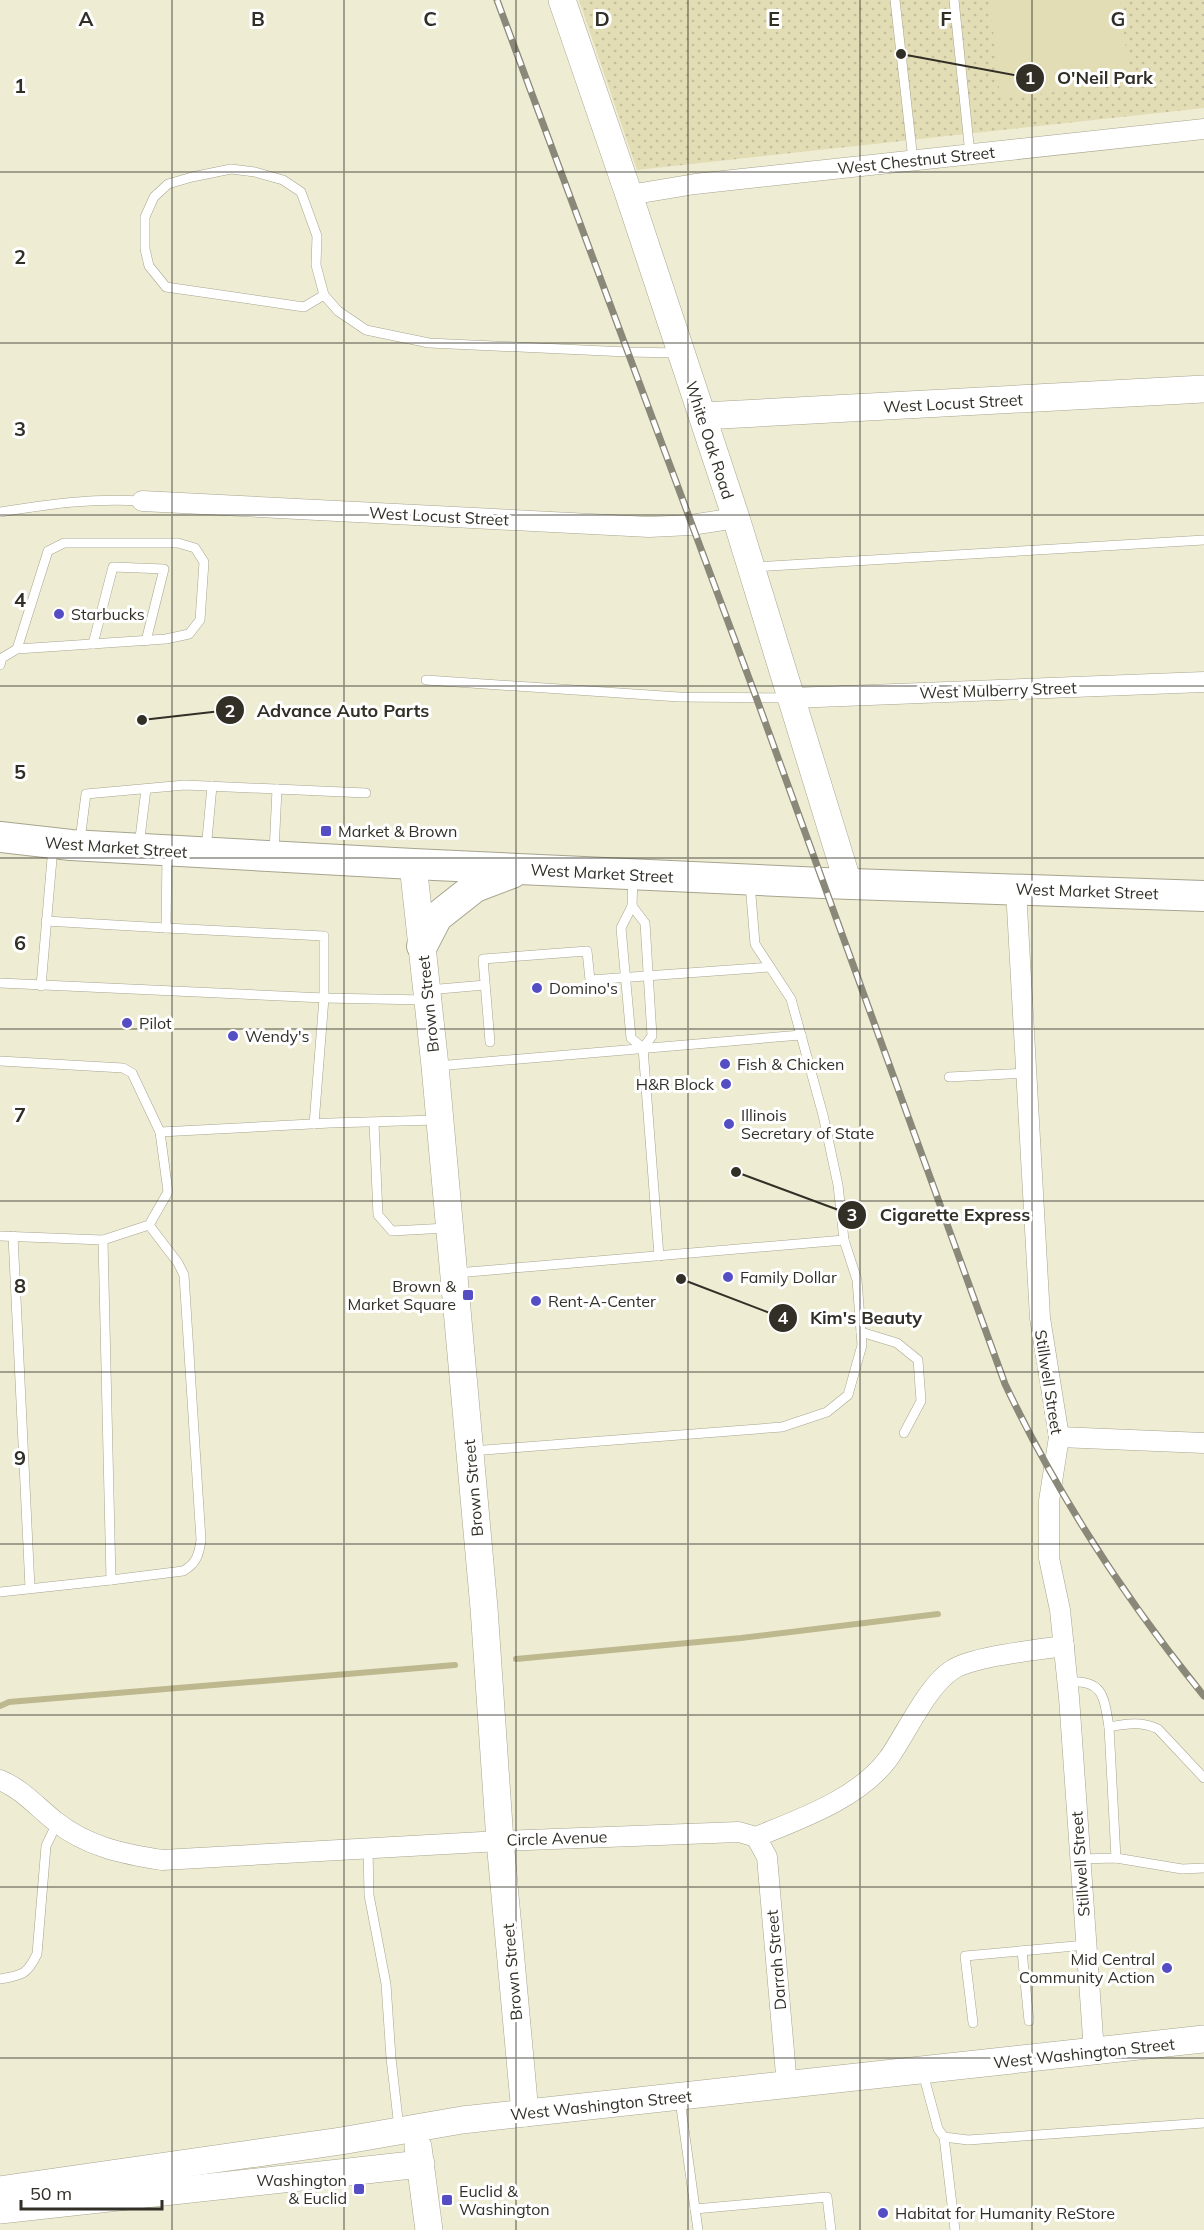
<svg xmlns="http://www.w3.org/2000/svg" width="1204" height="2230" font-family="Mulish,sans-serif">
<defs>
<pattern id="park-dots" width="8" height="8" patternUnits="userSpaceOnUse" patternTransform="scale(1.5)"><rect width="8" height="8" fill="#e3ddb5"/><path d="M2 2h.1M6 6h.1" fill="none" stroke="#c3be9c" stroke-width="1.8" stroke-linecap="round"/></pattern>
</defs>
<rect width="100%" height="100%" fill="#efecd4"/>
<!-- park -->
<polygon fill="url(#park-dots)" points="579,0 1204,0 1204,108 637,170"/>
<!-- garden -->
<polygon fill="#e3ddb5" points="990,0 1120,0 1130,84 1000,98"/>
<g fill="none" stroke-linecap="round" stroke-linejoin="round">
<!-- stream -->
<g stroke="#beb88f" stroke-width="6">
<polyline points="516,1659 741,1638 938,1614"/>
<polyline points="0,1706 9,1702 455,1665"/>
</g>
<defs>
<g id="lane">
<polyline points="895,0 913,160"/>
<polyline points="954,0 970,154"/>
<polyline points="324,295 304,307 166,287 149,266 145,249 145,217 154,197 168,184 192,177 231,169 255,172 283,180 301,192 317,236 316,265 324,295 338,311 366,330 429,343 627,352 679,353"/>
<path d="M0 512C50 504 91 498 142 501"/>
<polyline points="754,567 1204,540"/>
<polyline points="93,644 113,567 164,569 146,641"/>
<polyline points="0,665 2,658 17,649 166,639 189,634 200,620 204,562 195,548 178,543 64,543 48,551 17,649"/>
<polyline points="426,680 679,697 789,698"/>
<polyline points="80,840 86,794 185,785 366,793"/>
<polyline points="139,846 146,789"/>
<polyline points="206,850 212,786"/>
<polyline points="274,852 277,789"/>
<polyline points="167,854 166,928 324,936 324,998 314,1124"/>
<polyline points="633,877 632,906 621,928 631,1038 643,1048"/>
<polyline points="632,906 645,923 652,1036 643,1048 659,1256"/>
<polyline points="46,921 166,928"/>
<polyline points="0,983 324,998 426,1000"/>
<polyline points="41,986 53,847"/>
<polyline points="428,990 485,985"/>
<polyline points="490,1042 483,959 587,951 590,980 770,967"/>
<polyline points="0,1061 123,1068 132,1073 160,1132 168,1192 149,1225 103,1240"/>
<polyline points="437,1066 801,1035"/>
<polyline points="949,1077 1026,1073"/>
<polyline points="374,1123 378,1215 392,1231 447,1228"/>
<polyline points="160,1132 330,1123 437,1120"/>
<polyline points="0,1236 103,1240 111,1580 0,1592"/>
<polyline points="13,1236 30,1588"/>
<polyline points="456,1273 844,1240 838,1185 823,1115 791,999 755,944 750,883"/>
<polyline points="861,1332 897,1343 918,1360 921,1401 904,1433"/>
<polyline points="472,1451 782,1427 827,1412 848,1395 862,1345 857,1280 844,1240"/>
<path d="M111 1580 183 1571C196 1564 199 1555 201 1540L184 1275 178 1263 149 1225"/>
<path d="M1068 1682C1104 1679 1104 1698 1109 1727"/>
<polyline points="368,1848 369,1895 386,1984 391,2058 399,2128"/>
<path d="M1116 1858 1109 1727C1126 1724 1141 1721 1158 1729L1204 1778"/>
<polyline points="1080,1859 1116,1858 1182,1869 1204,1868"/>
<polyline points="1022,1951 1029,2021"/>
<path d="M0 1979C22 1975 27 1975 37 1954L46 1846 57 1823"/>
<polyline points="973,2023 965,1956 1086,1945"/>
<polyline points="923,2073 938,2129 944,2137 968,2140 1204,2123"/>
<polyline points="680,2100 698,2230"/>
<polyline points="944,2137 955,2230"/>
<polyline points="695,2209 827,2197 831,2230"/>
</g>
<g id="street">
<polyline points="629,195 695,184 1204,129"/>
<polyline points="142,501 649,527 691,525 736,518"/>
<polyline points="792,698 1204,682"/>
<polyline points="1016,889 1040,1318 1059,1437 1049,1501 1049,1558 1060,1610 1069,1697 1094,2052"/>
<polyline points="1059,1437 1204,1443"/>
<path d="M0 1780C22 1789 37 1807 55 1821 87 1847 124 1854 162 1860L500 1841 739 1832 756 1837C800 1819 858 1799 888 1759 906 1734 927 1686 952 1670 973 1656 1037 1650 1064 1646"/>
<polyline points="756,1837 767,1857 787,2086"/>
</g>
<g id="secondary">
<polyline points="562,0 629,195 736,518 848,883"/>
<polyline points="703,416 1204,389"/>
<polyline points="413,864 435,1066 484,1608 500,1841 525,2113"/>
<polyline points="418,2147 429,2230"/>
<polyline points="0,2190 341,2141 462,2120 1204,2039"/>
<polyline points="0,2210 421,2164"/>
</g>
<g id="primary">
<polyline points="0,837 71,845 413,864 823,883 1204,896"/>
<polyline points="422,946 437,917 475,887 512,873"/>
</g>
</defs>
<!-- lane casing -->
<use href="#lane" stroke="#a7a48e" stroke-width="10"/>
<!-- street casing -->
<use href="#street" stroke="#a7a48e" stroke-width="21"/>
<!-- secondary casing -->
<use href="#secondary" stroke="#a7a48e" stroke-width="28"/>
<!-- primary casing -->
<use href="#primary" stroke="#a7a48e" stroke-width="32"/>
<!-- lane -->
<use href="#lane" stroke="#fff" stroke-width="9"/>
<!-- street -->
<use href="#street" stroke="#fff" stroke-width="20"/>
<!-- secondary -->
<use href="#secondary" stroke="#fff" stroke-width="27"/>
<!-- primary -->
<use href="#primary" stroke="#fff" stroke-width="30"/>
<defs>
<path id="rail" d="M497 0 756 697 1005 1384C1058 1496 1126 1600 1204 1696"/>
</defs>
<!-- rail casing -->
<use href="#rail" stroke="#8a8878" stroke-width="7"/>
<!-- rail -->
<use href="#rail" stroke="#fff" stroke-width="4.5" stroke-dasharray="14" stroke-linecap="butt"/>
</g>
<!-- grid -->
<path fill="none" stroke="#312f26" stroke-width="1.5" stroke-opacity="0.55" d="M172 0V2230M344 0V2230M516 0V2230M688 0V2230M860 0V2230M1032 0V2230M0 172H1204M0 343H1204M0 515H1204M0 686H1204M0 858H1204M0 1029H1204M0 1201H1204M0 1372H1204M0 1544H1204M0 1715H1204M0 1887H1204M0 2058H1204"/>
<!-- markers -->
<g fill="#554dc4" stroke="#fff" stroke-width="2">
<circle cx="59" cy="614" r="6"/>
<rect x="320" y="825" width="12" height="12" rx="3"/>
<circle cx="537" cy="988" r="6"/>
<circle cx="127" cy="1023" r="6"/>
<circle cx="233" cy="1036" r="6"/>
<circle cx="725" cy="1064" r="6"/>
<circle cx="726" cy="1084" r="6"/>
<circle cx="729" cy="1124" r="6"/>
<circle cx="728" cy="1277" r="6"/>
<rect x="462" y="1289" width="12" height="12" rx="3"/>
<circle cx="536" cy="1301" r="6"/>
<circle cx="1167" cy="1968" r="6"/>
<rect x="353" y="2183" width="12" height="12" rx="3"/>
<rect x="441" y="2194" width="12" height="12" rx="3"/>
<circle cx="883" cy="2213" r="6"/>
</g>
<g text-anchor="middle" stroke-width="6" stroke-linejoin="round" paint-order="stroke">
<!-- street labels -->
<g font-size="16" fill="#312f26" stroke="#fff">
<text transform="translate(916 160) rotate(-6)" y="6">West Chestnut Street</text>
<text transform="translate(953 403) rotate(-3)" y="6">West Locust Street</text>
<text transform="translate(710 440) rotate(72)" y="6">White Oak Road</text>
<text transform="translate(439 516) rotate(3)" y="6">West Locust Street</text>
<text transform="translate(998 690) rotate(-2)" y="6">West Mulberry Street</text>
<text transform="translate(116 847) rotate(4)" y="6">West Market Street</text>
<text transform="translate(602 873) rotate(3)" y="6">West Market Street</text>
<text transform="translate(1087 891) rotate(2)" y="6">West Market Street</text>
<text transform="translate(428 1004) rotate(-96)" y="6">Brown Street</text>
<text transform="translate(1049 1382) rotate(81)" y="6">Stillwell Street</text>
<text transform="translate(473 1488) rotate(-95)" y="6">Brown Street</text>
<text transform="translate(557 1838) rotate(-2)" y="6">Circle Avenue</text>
<text transform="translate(1080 1864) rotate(-94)" y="6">Stillwell Street</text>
<text transform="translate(776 1960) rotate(-95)" y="6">Darrah Street</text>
<text transform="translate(512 1972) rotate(-95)" y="6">Brown Street</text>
<text transform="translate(1084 2053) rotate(-6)" y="6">West Washington Street</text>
<text transform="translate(601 2105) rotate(-6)" y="6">West Washington Street</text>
</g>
<!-- poi labels -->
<g font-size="16" fill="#312f26" stroke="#fff" text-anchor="start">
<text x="71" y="620">Starbucks</text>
<text x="338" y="837">Market &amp; Brown</text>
<text x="549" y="994">Domino's</text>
<text x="139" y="1029">Pilot</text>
<text x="245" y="1042">Wendy's</text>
<text x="737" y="1070">Fish &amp; Chicken</text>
<text x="714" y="1090" text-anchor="end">H&amp;R Block</text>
<text x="741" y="1121">Illinois<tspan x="741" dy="18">Secretary of State</tspan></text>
<text x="740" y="1283">Family Dollar</text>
<text x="456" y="1292" text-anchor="end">Brown &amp;<tspan x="456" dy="18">Market Square</tspan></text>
<text x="548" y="1307">Rent-A-Center</text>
<text x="1155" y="1965" text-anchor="end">Mid Central<tspan x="1155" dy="18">Community Action</tspan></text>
<text x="347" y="2186" text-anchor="end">Washington<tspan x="347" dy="18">&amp; Euclid</tspan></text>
<text x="459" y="2197">Euclid &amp;<tspan x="459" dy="18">Washington</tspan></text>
<text x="895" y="2219">Habitat for Humanity ReStore</text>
</g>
</g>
<g font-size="20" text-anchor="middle" font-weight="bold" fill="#312f26" stroke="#fff" stroke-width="6" stroke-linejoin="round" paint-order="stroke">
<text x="86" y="26">A</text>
<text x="258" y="26">B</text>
<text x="430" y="26">C</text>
<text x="602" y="26">D</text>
<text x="774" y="26">E</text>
<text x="946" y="26">F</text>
<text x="1118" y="26">G</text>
<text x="20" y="93">1</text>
<text x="20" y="264">2</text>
<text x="20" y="436">3</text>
<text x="20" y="607">4</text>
<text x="20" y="779">5</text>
<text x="20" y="950">6</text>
<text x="20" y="1122">7</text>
<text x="20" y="1293">8</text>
<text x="20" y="1465">9</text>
</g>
<!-- callouts -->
<path fill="none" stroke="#312f26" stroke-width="2" d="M901 54L1030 78M142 720L230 710M736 1172L852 1215M681 1279L783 1318"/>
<g fill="#312f26" stroke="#fff" stroke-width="2">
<circle cx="901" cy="54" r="6"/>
<circle cx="142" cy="720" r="6"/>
<circle cx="736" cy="1172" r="6"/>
<circle cx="681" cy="1279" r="6"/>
<circle cx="1030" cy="78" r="15"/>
<circle cx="230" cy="710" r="15"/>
<circle cx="852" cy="1215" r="15"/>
<circle cx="783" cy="1318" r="15"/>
</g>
<g font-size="18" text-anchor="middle" font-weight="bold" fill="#fff">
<text x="1030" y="84">1</text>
<text x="230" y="717">2</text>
<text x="852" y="1221">3</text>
<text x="783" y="1324">4</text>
</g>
<g font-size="18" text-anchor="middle" font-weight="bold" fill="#312f26" stroke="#fff" stroke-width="6" stroke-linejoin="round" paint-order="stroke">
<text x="1105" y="84">O'Neil Park</text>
<text x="343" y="717">Advance Auto Parts</text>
<text x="955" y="1221">Cigarette Express</text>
<text x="866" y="1324">Kim's Beauty</text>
</g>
<!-- scale -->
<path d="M21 2200v9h141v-9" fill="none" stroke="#312f26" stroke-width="3"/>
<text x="30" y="2200" font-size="18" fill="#312f26" stroke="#ffffff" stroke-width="4.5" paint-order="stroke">50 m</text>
</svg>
